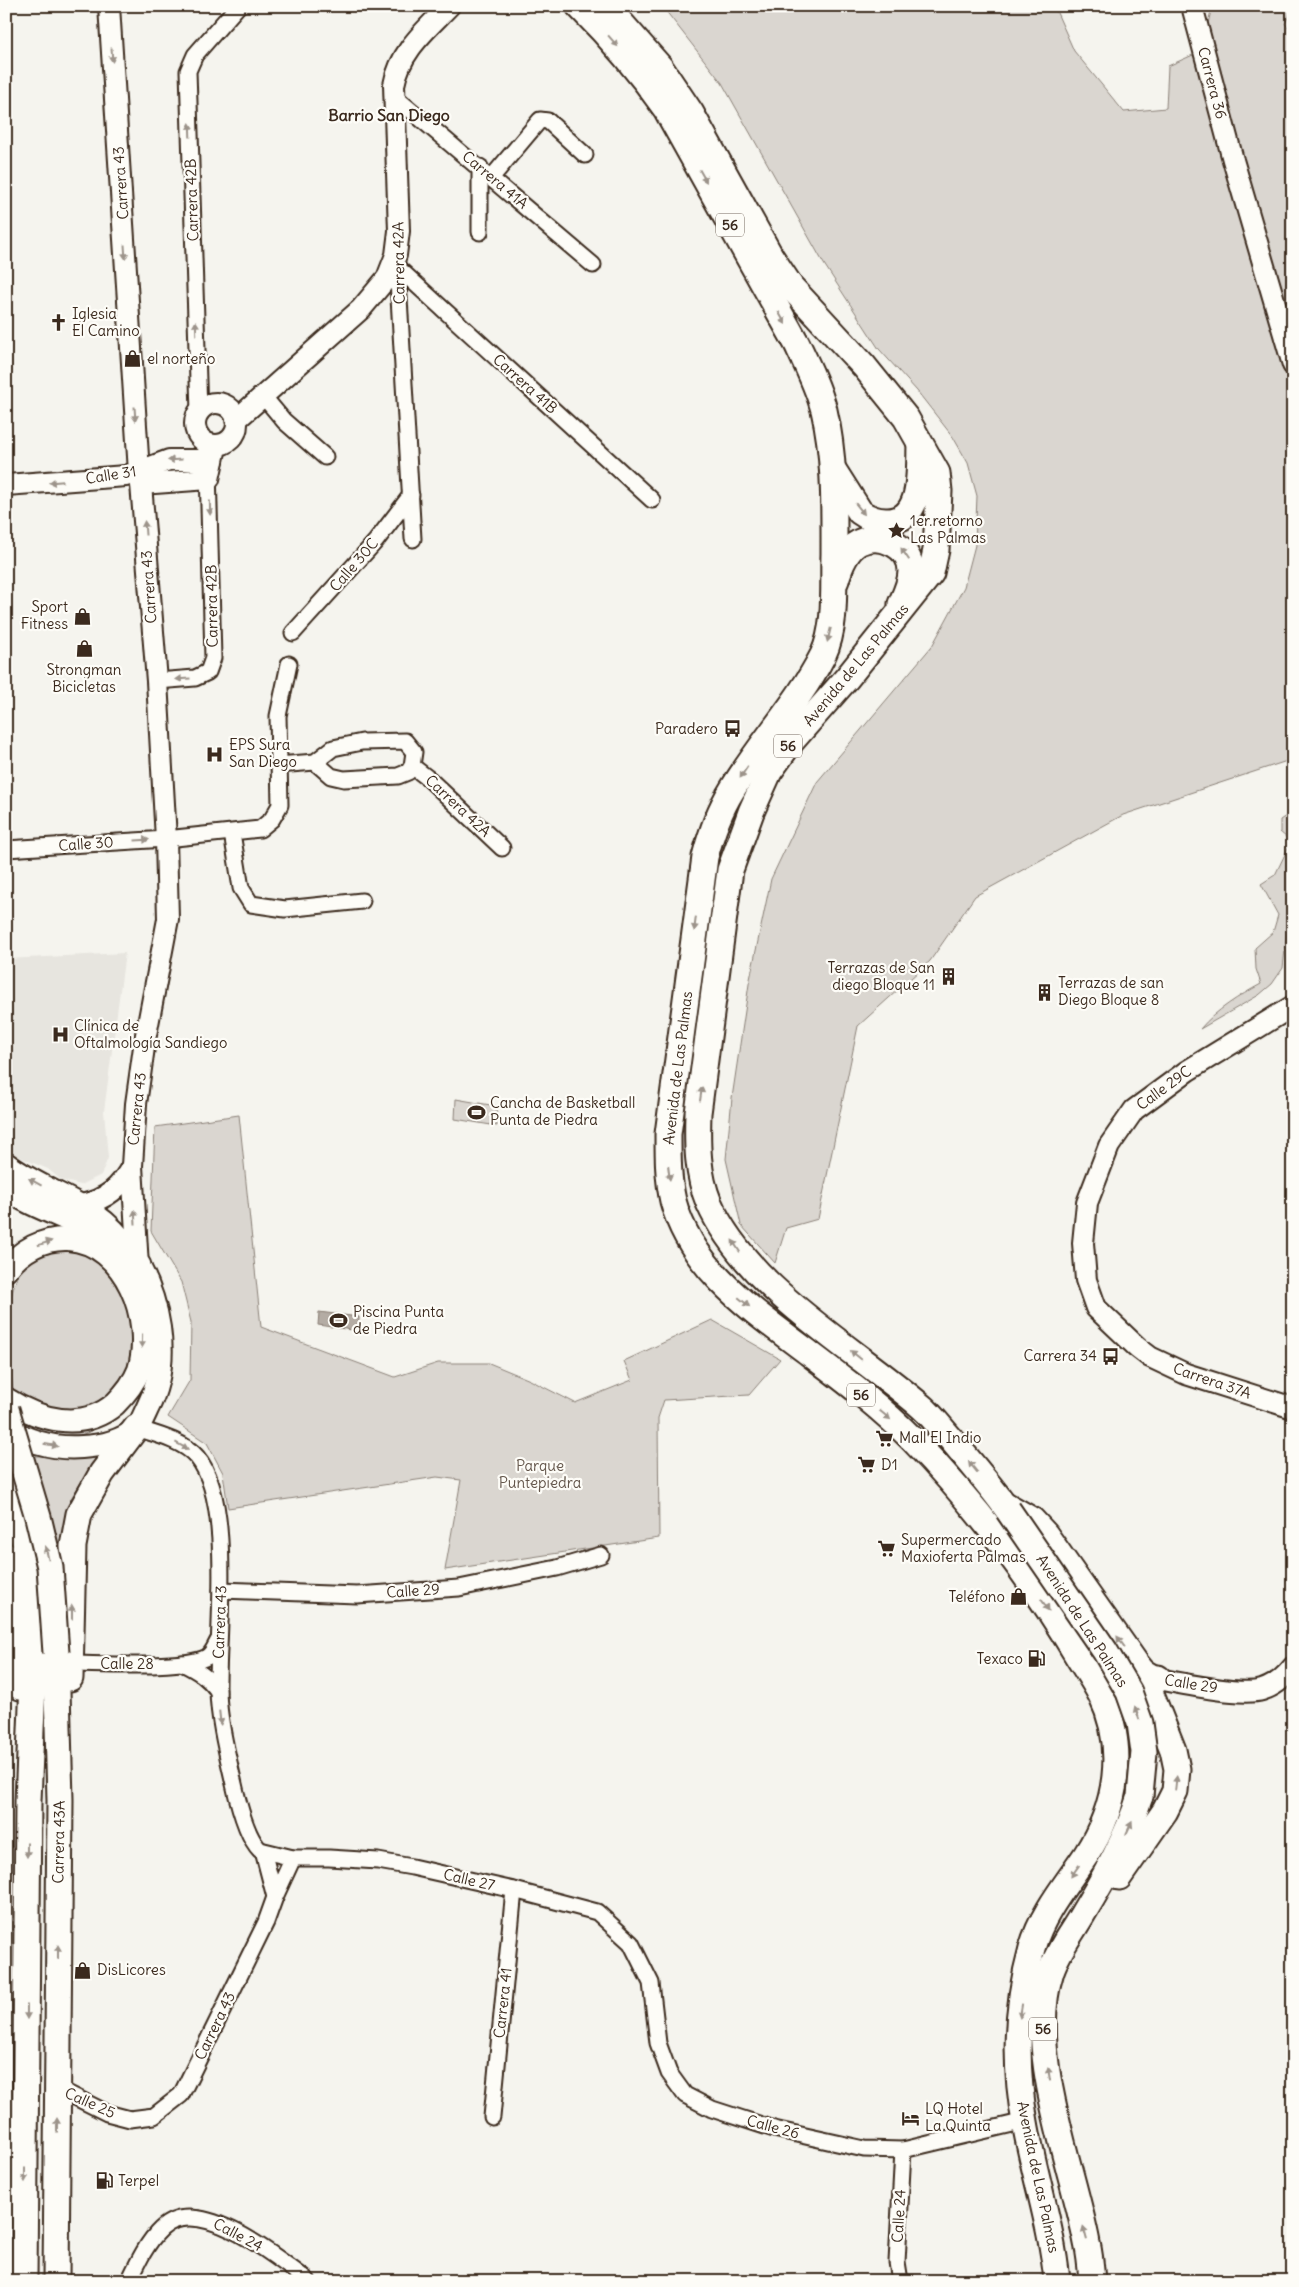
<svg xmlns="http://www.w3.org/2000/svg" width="1299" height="2287" font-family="Delius,sans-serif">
<rect width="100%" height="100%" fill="#f5f4ee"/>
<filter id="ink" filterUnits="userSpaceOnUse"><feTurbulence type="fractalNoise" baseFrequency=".02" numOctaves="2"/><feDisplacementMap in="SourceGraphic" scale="10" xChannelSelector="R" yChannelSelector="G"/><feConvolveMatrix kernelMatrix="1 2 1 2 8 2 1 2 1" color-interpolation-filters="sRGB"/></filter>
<g filter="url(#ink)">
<!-- built -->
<polygon fill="#e7e5df" points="125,953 104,1111 108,1158 101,1175 81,1185 61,1180 48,1169 19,1157 6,1148 6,959"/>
<!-- green -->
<g fill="#dad6d0" stroke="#8a8077">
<polygon points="662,6 1054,6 1074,51 1124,112 1166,108 1168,66 1202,51 1212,6 1245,6 1253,9 1253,6 1293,6 1285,24 1293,31 1293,759 1123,815 975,896 930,961 858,1026 818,1219 786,1228 775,1263 741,1225 726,1159 732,1098 749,984 771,879 817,782 932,646 964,587 975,545 977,496 968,463 953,437 917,391 879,349 824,264 722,83"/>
<path d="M1293 784V875L1283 968 1272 984 1259 995 1200 1029C1216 1010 1239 996 1261 984L1256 969 1255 948 1273 932 1278 915 1261 884 1275 875 1288 848 1293 843 1280 832V820L1289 814 1290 796H1287Z"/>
<polygon points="456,1099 496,1106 497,1126 455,1119"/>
<polygon points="239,1115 261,1327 395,1377 438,1363 489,1363 530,1380 575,1403 632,1380 624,1361 712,1320 780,1359 749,1395 664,1400 658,1418 659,1538 445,1570 461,1480 437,1477 228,1508 223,1473 207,1443 168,1417 190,1380 191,1322 181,1282 151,1231 155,1127"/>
<path d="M76 1246 96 1256 127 1293 134 1342 129 1367 115 1389 97 1404 80 1411H62L38 1404 13 1389C8 1352 0 1288 29 1261 42 1250 60 1248 76 1246Z"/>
<path d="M20 1416 70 1431 95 1429C69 1443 51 1436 24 1431Z"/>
<polygon points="98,1455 70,1500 66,1518 62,1577 34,1456"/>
</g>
<!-- water -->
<polygon fill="#b4aca4" stroke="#84786e" points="319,1312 359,1317 359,1331 318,1325"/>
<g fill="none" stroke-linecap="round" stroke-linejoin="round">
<defs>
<g id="minor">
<polyline points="394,96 593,265"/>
<polyline points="480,167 480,232"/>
<polyline points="492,177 540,120 548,121 585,155"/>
<polyline points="397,263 413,539"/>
<polyline points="397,267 652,500"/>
<polyline points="264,397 284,421 325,457"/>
<polyline points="199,412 188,71 195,55 238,6"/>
<polyline points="293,633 376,541 411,495"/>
<polyline points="157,681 195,678 208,672 213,658 208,469"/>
<polyline points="315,762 331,776 344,779 398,776 408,772 412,766"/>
<polyline points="278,765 315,762 333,748 362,742 405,741 414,752 412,766 429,779 502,848"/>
<polyline points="232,833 241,888 251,904 285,909 362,901"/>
<polyline points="6,849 166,839 260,829 272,819 280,805 278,716 289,664"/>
<path d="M136 1428C155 1434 184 1441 197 1457 234 1501 217 1633 218 1691 219 1722 227 1753 234 1784 238 1802 246 1836 260 1850L293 1858H329L378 1861 412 1867 514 1890 597 1912 631 1943 651 1983 658 2043 669 2073 685 2095 712 2109 774 2129 864 2149 903 2150 1025 2121"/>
<polyline points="221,1590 357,1595 459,1588 557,1568 601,1555"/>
<path d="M182 1663C198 1671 208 1677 218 1691"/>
<path d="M71 1664C99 1664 186 1669 207 1657 213 1653 215 1646 218 1641"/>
<polyline points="263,1851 275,1897"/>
<polyline points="57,2088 107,2113 130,2119 154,2116 181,2095 266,1922 275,1897 293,1858"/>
<polyline points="492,2117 514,1890"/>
<path d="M129 2281C137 2264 147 2242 161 2229 198 2192 278 2258 308 2281"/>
<polyline points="900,2281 897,2262 903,2150"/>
</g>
<g id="tertiary">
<polyline points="109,6 139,472 141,484 157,681 166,839 168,919 145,1040 136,1104 132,1166 138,1266"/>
<polyline points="1192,6 1233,160 1293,365"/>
<circle cx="216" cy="424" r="21"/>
<path d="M236 420 361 309 387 278 396 255 399 231 394 85C400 51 426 30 449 6"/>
<polyline points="141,484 209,479 216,447"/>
<polyline points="6,485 126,476 169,460 213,460"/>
<polyline points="1293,1006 1187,1071 1134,1110 1109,1146 1087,1203 1083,1243 1086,1280 1096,1308 1137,1347 1150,1357 1186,1374 1293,1408"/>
<path d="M82 1205C107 1199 120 1188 132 1166"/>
<path d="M1143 1676C1170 1681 1239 1697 1262 1690 1275 1686 1285 1677 1293 1667"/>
</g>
<g id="secondary">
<path d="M6 1164C50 1197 97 1201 129 1250 159 1295 173 1359 147 1409 144 1415 141 1424 136 1429 122 1441 100 1446 82 1447 56 1449 29 1442 6 1428"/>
<path d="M6 1270C21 1250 43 1238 68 1239 126 1243 154 1320 139 1370 134 1383 125 1394 115 1404 82 1432 39 1420 6 1399"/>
</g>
<g id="primary">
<path d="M579 6C611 38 640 72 666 109L797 344C807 365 818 387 824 410 835 457 834 506 834 554 833 585 837 626 823 655 798 704 760 743 732 790 719 811 711 834 705 857L668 1134C668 1157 668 1179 673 1201 691 1269 752 1310 805 1350 842 1378 881 1407 913 1440 976 1505 1031 1578 1077 1655 1085 1668 1094 1681 1101 1695 1127 1748 1117 1807 1086 1855 1066 1885 1042 1913 1032 1948 1016 2006 1014 2064 1025 2122 1034 2175 1052 2227 1057 2281"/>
<path d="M606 6 660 67 691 113 771 257 791 287 864 366 906 418 937 473 939 491 936 550 931 573 847 678 789 744 769 772 751 812 730 870 698 1113C697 1143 697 1174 709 1203 747 1289 853 1347 923 1408 933 1417 942 1429 951 1439 970 1462 990 1485 1008 1510"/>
<path d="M834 471 860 512C868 518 876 521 886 521 924 522 919 470 920 444"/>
<path d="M836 580C840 566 846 549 860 542 882 532 911 547 911 571 911 583 906 593 901 604"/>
<path d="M6 1187C32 1205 62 1214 90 1228 108 1237 123 1252 138 1266"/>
<polyline points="6,1477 28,1554 35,1636 28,1801 24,2281"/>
<polyline points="1004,1504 1032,1520 1045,1534 1135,1662 1143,1672 1153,1678"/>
<polyline points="6,1556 12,1587 20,1687"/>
<polyline points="70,1678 73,1546 79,1514 102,1473 136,1428"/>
<polyline points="1119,1877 1165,1811 1175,1791 1177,1769 1173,1750 1150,1692 1152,1685 1158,1678"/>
<polyline points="56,2281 60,1800 56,1653"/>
<path d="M1092 2281C1091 2268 1090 2255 1087 2243 1072 2163 1025 2052 1051 1971 1058 1950 1071 1934 1082 1915 1105 1877 1127 1838 1140 1796"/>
</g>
</defs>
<!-- minor casing -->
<use href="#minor" stroke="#3b2a1e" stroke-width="19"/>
<!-- tertiary casing -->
<use href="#tertiary" stroke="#3b2a1e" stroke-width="24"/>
<!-- secondary casing -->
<use href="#secondary" stroke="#3b2a1e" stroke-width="26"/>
<!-- primary casing -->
<use href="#primary" stroke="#3b2a1e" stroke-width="29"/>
<!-- minor -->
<use href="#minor" stroke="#fdfcf7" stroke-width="15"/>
<!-- tertiary -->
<use href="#tertiary" stroke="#fdfcf7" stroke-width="20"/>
<!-- secondary -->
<use href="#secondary" stroke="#fdfcf7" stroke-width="22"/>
<!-- primary -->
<use href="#primary" stroke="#fdfcf7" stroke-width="25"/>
<defs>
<g id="primary-bridge">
<polyline points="6,1409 38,1517 50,1567 56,1653"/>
<polyline points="1008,1510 1105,1651 1129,1692 1140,1723 1144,1752 1140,1796"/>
</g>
</defs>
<!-- primary-bridge casing -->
<use href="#primary-bridge" stroke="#3b2a1e" stroke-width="29" stroke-linecap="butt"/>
<!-- primary-bridge -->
<use href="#primary-bridge" stroke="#fdfcf7" stroke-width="25"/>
</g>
<!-- one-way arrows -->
<defs><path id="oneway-solid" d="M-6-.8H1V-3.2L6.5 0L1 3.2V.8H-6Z" transform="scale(1.25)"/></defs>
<g fill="#9c938a">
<use href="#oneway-solid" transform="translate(613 41) rotate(49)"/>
<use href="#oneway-solid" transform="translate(112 55) rotate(86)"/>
<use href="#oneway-solid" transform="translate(190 130) rotate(-92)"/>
<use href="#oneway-solid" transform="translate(703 176) rotate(61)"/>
<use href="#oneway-solid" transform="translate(125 252) rotate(86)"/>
<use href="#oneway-solid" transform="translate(782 318) rotate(61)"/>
<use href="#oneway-solid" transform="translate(196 328) rotate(-92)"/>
<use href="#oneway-solid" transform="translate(135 414) rotate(86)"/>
<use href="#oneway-solid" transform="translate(175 460) rotate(177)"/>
<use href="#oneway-solid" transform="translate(56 482) rotate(175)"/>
<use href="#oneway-solid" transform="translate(210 508) rotate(89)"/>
<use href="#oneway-solid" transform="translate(860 509) rotate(51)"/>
<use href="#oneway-solid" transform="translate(145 528) rotate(-94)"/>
<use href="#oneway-solid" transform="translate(905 554) rotate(-124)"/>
<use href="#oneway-solid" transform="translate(829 635) rotate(104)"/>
<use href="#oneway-solid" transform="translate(183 679) rotate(176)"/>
<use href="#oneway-solid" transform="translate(744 772) rotate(123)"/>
<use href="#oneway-solid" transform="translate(142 840) rotate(-4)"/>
<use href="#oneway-solid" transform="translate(695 924) rotate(97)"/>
<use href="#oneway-solid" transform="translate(701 1094) rotate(-82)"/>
<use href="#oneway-solid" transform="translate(669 1173) rotate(83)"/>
<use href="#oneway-solid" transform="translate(35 1182) rotate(-151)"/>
<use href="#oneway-solid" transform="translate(135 1217) rotate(-94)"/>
<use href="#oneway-solid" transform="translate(45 1243) rotate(-17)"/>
<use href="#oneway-solid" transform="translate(736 1246) rotate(-123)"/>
<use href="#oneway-solid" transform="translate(744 1302) rotate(40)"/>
<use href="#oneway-solid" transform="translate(142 1341) rotate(91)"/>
<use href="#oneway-solid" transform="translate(856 1355) rotate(-141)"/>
<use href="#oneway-solid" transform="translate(885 1415) rotate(40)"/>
<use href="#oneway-solid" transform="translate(51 1445) rotate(10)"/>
<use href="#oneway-solid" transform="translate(182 1446) rotate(28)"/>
<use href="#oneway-solid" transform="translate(973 1467) rotate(-129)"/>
<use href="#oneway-solid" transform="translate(47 1553) rotate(-103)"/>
<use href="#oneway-solid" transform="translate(1045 1605) rotate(56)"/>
<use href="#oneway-solid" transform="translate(72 1612) rotate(-90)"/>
<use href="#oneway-solid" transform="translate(1121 1642) rotate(-125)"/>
<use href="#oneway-solid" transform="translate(1137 1713) rotate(-109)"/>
<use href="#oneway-solid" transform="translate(220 1718) rotate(84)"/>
<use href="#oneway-solid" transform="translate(1176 1783) rotate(-84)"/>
<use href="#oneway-solid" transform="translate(1129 1828) rotate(-65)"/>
<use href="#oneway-solid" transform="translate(27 1850) rotate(90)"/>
<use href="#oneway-solid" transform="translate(1075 1871) rotate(125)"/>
<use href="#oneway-solid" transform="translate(58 1952) rotate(-90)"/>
<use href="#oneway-solid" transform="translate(1021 2011) rotate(99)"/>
<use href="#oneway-solid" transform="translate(27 2012) rotate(90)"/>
<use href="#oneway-solid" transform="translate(1049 2074) rotate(-99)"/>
<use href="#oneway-solid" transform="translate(57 2125) rotate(-90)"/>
<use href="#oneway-solid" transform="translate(25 2175) rotate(90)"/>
<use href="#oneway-solid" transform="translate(1085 2233) rotate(-105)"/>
</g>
</g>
<!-- icons -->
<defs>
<symbol id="church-bare" viewBox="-9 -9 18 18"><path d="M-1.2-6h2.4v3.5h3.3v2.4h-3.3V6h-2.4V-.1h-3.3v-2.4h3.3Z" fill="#3b2a1e" stroke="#fdfcf7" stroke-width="2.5" paint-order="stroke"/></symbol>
<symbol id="shop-bare" viewBox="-9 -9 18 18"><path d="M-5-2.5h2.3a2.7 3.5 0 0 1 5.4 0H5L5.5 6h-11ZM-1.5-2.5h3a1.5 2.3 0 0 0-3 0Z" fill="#3b2a1e" stroke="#fdfcf7" stroke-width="2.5" paint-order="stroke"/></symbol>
<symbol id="sight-bare" viewBox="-9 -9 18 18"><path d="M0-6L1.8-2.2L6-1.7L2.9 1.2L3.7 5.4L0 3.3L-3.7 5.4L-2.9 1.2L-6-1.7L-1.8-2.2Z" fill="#3b2a1e" stroke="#fdfcf7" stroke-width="2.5" paint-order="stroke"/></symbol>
<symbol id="bus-bare" viewBox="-9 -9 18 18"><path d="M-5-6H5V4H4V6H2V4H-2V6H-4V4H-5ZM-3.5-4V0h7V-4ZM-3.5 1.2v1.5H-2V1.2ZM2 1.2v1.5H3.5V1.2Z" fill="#3b2a1e" stroke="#fdfcf7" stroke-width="2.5" paint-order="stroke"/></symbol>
<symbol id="hospital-bare" viewBox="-9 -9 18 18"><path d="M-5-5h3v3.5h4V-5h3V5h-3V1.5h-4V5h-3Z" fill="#3b2a1e" stroke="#fdfcf7" stroke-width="2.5" paint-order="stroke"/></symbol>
<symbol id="building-bare" viewBox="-9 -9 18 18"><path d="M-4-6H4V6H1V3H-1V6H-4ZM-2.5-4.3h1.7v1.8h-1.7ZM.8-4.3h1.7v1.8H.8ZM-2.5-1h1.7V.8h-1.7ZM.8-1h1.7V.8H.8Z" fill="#3b2a1e" stroke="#fdfcf7" stroke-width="2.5" paint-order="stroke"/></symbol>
<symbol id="stadium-bare" viewBox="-9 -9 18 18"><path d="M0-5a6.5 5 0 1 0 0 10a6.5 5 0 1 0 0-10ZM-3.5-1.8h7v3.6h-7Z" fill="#3b2a1e" stroke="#fdfcf7" stroke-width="2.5" paint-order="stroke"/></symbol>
<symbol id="supermarket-bare" viewBox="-9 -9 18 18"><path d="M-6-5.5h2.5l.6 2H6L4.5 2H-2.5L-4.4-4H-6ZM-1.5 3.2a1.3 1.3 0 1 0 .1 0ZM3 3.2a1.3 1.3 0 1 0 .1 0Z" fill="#3b2a1e" stroke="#fdfcf7" stroke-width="2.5" paint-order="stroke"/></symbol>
<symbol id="fuel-bare" viewBox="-9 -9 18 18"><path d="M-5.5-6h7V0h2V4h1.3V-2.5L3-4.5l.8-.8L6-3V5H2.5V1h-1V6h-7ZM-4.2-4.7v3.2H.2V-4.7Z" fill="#3b2a1e" stroke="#fdfcf7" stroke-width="2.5" paint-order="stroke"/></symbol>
<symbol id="hotel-bare" viewBox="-9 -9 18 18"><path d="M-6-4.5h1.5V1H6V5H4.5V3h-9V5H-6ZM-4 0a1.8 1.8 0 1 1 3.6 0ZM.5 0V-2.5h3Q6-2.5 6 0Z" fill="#3b2a1e" stroke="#fdfcf7" stroke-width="2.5" paint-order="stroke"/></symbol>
</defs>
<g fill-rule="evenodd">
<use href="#church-bare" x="46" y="310" width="25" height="25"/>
<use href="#shop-bare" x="120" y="346" width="25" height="25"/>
<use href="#sight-bare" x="884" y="518" width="25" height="25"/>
<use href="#shop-bare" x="70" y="604" width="25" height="25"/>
<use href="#shop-bare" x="72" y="636" width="25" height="25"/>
<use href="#bus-bare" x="720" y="716" width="25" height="25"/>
<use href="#hospital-bare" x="202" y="742" width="25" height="25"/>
<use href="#building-bare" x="936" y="964" width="25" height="25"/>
<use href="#building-bare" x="1032" y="980" width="25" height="25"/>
<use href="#hospital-bare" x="48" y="1022" width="25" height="25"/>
<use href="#stadium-bare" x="464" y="1100" width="25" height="25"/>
<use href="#stadium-bare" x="326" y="1308" width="25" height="25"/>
<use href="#bus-bare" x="1098" y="1344" width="25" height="25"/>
<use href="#supermarket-bare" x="872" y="1426" width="25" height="25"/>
<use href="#supermarket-bare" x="854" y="1452" width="25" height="25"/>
<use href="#supermarket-bare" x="874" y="1536" width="25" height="25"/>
<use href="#shop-bare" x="1006" y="1584" width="25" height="25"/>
<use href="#fuel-bare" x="1024" y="1646" width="25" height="25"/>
<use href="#shop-bare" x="70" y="1958" width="25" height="25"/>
<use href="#hotel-bare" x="898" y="2106" width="25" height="25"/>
<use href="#fuel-bare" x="92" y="2168" width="25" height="25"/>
</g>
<g text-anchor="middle" stroke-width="4.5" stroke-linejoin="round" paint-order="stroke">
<!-- shield labels -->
<g fill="#fdfcf7" stroke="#75695f" stroke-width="1">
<rect x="716" y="213.5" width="28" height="23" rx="4"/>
<rect x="774" y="734.5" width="28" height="23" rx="4"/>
<rect x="847" y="1383.5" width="28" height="23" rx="4"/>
<rect x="1029" y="2017.5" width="28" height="23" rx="4"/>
</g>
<g font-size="14" font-weight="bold" fill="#3b2a1e">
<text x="730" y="230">56</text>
<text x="788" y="751">56</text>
<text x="861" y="1400">56</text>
<text x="1043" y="2034">56</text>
</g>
<!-- street labels -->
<g font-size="15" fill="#3b2a1e" stroke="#fdfcf7">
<text transform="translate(1212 83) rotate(75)" y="5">Carrera 36</text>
<text transform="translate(495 180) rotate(40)" y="5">Carrera 41A</text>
<text transform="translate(121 183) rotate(-94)" y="5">Carrera 43</text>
<text transform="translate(192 200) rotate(-92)" y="5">Carrera 42B</text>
<text transform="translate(399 263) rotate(-91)" y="5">Carrera 42A</text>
<text transform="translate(525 384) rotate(42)" y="5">Carrera 41B</text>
<text transform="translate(111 475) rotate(-9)" y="5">Calle 31</text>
<text transform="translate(354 565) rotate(-49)" y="5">Calle 30C</text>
<text transform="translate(149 587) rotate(-94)" y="5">Carrera 43</text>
<text transform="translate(212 606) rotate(-91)" y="5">Carrera 42B</text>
<text transform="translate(856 665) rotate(-50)" y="5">Avenida de Las Palmas</text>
<text transform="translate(458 806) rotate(43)" y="5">Carrera 42A</text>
<text transform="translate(86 844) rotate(-4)" y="5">Calle 30</text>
<text transform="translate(678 1068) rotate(-83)" y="5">Avenida de Las Palmas</text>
<text transform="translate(1164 1088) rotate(-36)" y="5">Calle 29C</text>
<text transform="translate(137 1109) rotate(-84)" y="5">Carrera 43</text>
<text transform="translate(1212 1381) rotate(19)" y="5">Carrera 37A</text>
<text transform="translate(413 1591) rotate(-4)" y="5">Calle 29</text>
<text transform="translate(1082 1621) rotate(57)" y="5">Avenida de Las Palmas</text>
<text transform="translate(220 1622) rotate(-88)" y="5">Carrera 43</text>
<text x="127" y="1669">Calle 28</text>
<text transform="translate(1191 1684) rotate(9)" y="5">Calle 29</text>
<text transform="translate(59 1842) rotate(-89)" y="5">Carrera 43A</text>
<text transform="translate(469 1880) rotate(13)" y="5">Calle 27</text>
<text transform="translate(503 2003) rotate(-84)" y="5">Carrera 41</text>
<text transform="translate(215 2026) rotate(-64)" y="5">Carrera 43</text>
<text transform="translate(90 2103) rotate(24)" y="5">Calle 25</text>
<text transform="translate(773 2127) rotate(15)" y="5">Calle 26</text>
<text transform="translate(1038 2177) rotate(78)" y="5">Avenida de Las Palmas</text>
<text transform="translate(899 2216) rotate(-87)" y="5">Calle 24</text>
<text transform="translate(238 2235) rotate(28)" y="5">Calle 24</text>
</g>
<!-- poi labels -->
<g font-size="15" fill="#3b2a1e" stroke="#fdfcf7" text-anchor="start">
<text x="72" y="319">Iglesia<tspan x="72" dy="17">El Camino</tspan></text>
<text x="147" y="364">el norteño</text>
<text x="910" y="526">1er.retorno<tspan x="910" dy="17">Las Palmas</tspan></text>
<text x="68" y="612" text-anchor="end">Sport<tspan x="68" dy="17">Fitness</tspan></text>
<text x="84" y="675" text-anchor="middle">Strongman<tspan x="84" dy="17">Bicicletas</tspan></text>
<text x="718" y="734" text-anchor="end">Paradero</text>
<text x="229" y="750">EPS Sura<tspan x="229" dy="17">San Diego</tspan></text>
<text x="935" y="973" text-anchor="end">Terrazas de San<tspan x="935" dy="17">diego Bloque 11</tspan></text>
<text x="1058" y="988">Terrazas de san<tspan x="1058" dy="17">Diego Bloque 8</tspan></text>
<text x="74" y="1031">Clínica de<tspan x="74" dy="17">Oftalmología Sandiego</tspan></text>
<text x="490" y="1108">Cancha de Basketball<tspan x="490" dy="17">Punta de Piedra</tspan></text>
<text x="353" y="1317">Piscina Punta<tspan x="353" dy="17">de Piedra</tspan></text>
<text x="1097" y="1361" text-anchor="end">Carrera 34</text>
<text x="899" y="1443">Mall El Indio</text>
<text x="881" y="1470">D1</text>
<text x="901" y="1545">Supermercado<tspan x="901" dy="17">Maxioferta Palmas</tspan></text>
<text x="1005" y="1602" text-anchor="end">Teléfono</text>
<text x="1023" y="1664" text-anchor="end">Texaco</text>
<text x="97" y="1975">DisLicores</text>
<text x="925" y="2114">LQ Hotel<tspan x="925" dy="17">La Quinta</tspan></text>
<text x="118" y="2186">Terpel</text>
</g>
<!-- park labels -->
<g font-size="15" fill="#63554a" stroke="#fdfcf7">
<text x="540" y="1471">Parque<tspan x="540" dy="17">Puntepiedra</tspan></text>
</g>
<!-- neighbourhood labels -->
<g font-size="16" font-weight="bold" fill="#3b2a1e" stroke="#fdfcf7">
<text x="389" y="121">Barrio San Diego</text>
</g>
</g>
<!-- margin -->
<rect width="1299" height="2287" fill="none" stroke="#fdfcf7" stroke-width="25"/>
<rect x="12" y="12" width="1274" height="2262" fill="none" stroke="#3b2a1e" stroke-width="2" filter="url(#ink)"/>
</svg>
